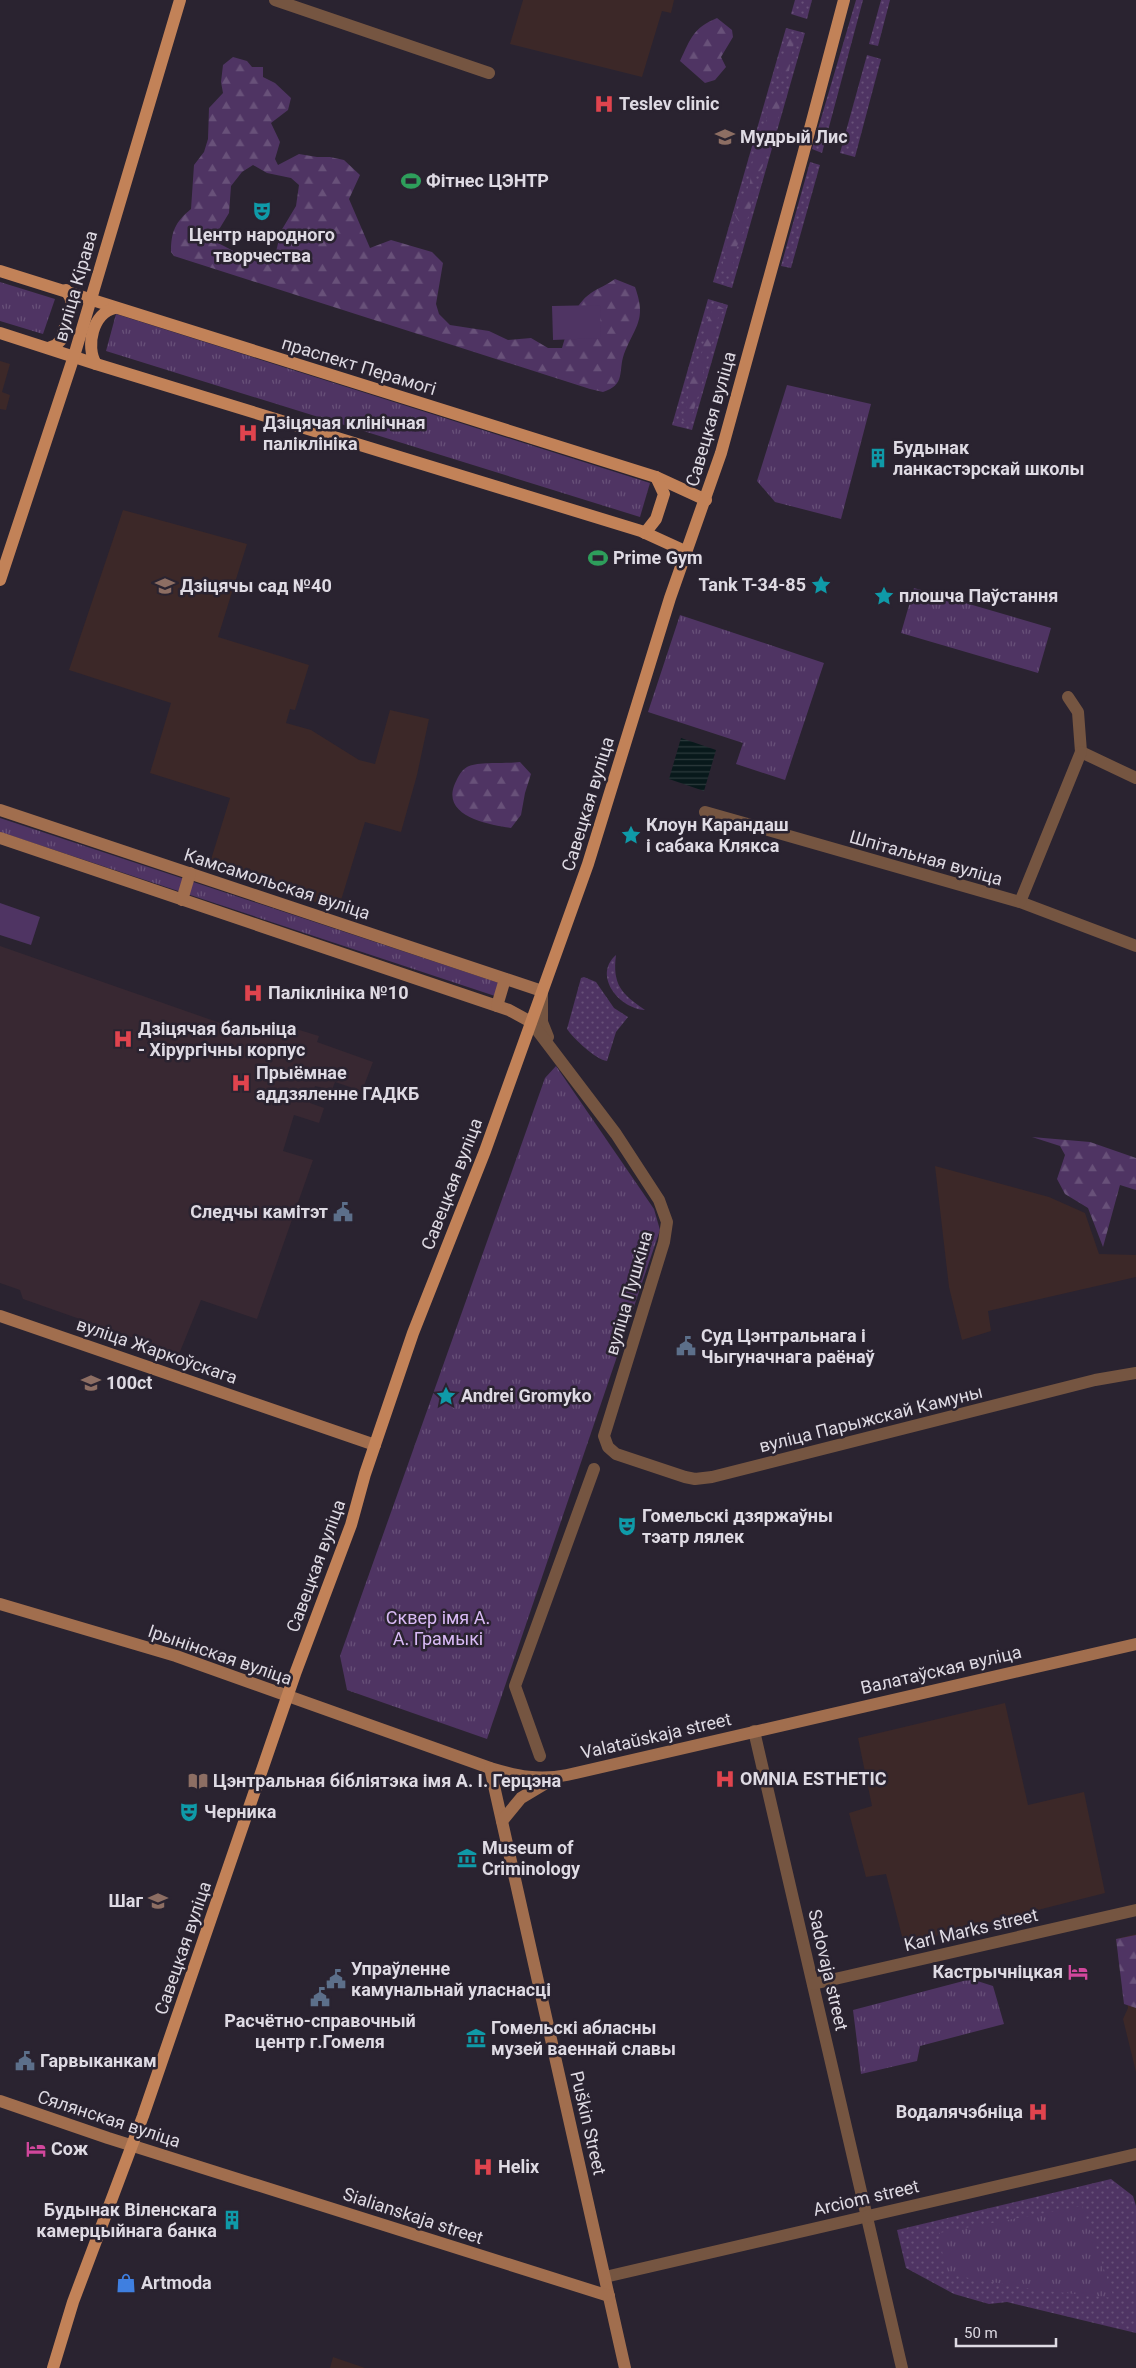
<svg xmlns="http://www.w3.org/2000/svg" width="1136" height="2368" font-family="Roboto,sans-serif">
<defs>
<pattern id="grass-dots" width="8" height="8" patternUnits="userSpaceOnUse" patternTransform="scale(1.25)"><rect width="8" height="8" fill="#4f3463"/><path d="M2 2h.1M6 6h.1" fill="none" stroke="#685179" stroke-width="1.8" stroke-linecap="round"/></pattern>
<pattern id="forest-firs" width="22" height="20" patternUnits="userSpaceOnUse" patternTransform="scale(1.25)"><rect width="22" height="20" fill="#4f3463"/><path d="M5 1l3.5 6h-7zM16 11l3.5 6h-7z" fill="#685179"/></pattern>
<pattern id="park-tufts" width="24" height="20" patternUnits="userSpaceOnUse" patternTransform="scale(1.25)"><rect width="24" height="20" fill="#4f3463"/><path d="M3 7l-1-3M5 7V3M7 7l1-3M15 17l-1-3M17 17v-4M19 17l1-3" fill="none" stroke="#685179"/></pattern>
<pattern id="water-rules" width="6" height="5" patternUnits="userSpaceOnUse" patternTransform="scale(1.25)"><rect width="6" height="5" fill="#08191b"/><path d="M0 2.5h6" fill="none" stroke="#2c3a3c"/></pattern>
</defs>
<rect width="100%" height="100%" fill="#2a2330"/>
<!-- education -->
<g fill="#3c2828">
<polygon points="523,0 674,0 671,13 662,11 642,77 510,44"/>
<polygon points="0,361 10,364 2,392 10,395 6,410 0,409"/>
<polygon points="123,510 247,544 218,637 309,665 295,710 290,709 286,723 311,730 359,760 375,764 390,710 429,719 417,775 401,832 365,822 338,910 209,866 230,798 150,773 171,703 69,670"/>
<polygon points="935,1166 1049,1197 1085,1213 1099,1254 1136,1255 1136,1277 988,1311 991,1331 962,1340 949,1287"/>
<polygon points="1005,1703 1028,1805 1084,1792 1105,1893 904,1944 886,1874 866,1877 849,1813 872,1806 858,1738"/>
<polygon points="1136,1934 1136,2072 1123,2019 1128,2008 1116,1939"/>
<polygon points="333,2357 365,2368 330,2368"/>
</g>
<!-- medical -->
<polygon fill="#382832" points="0,946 263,1038 270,1021 319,1036 317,1042 373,1062 362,1091 335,1082 332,1090 315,1086 310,1103 324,1108 319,1123 294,1115 283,1151 313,1160 257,1319 201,1300 179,1354 23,1299 20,1290 0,1283"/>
<!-- grass -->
<g fill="url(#grass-dots)">
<polygon points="795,0 812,0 807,19 791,14"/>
<polygon points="856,0 863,0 822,153 812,149"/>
<polygon points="881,0 890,0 878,46 869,44"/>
<polygon points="786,28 805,33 732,288 713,282"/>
<polygon points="867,55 881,59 855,157 840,153"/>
<polygon points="810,162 820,165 791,268 781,266"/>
<polygon points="708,299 728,305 692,430 672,425"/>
<path d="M616 955C612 985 622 994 645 1010 620 1009 592 976 616 955Z"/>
<path d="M584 977 596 982 614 1008 628 1017 616 1032 607 1061C596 1060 573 1038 567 1029L581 978Z"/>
<polygon points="1111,2179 1133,2196 1136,2206 1136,2333 1007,2302 989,2304 954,2294 906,2268 897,2230"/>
</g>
<!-- forest -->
<g fill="url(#forest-firs)" fill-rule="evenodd">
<path d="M717 18 732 30 733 37 721 57 726 67 715 80 705 83 680 61C691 38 693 28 717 18Z"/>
<polygon points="795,36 789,71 782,75 779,67 790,37"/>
<path d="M233 57 247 61 252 67H263V77L275 83 291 98 288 110 271 123 280 142 275 159 278 165 299 154 317 157H330L344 160 360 175 349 199 370 248 391 240 432 252 443 263 436 304 439 314 450 325 489 331 508 340 531 338 548 348H562C568 329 573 305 591 293 598 288 607 285 615 279L635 287C647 320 635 326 624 354 618 371 626 385 603 392L590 389 174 256 171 252C171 232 175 222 191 209L194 165 204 152 208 139 209 108 223 93 221 82 223 65ZM253 165 267 173 291 178 299 185 296 206 281 231 275 256C248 268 235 248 212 241L229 213 231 186 242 172Z"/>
<path d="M779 90C780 109 782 126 764 138L768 105Z"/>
<path d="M763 149 768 152 762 168 754 180V195L745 228 737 246 733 265 727 273 723 270C722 252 730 237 739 222L735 215 750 183 751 167 756 152Z"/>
<path d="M717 305 724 309 713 326 716 333 704 364 702 383 691 419 686 422 682 420C689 406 687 393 691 379 693 370 700 362 702 353 706 337 704 317 717 305Z"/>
<path d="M520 762 531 774 525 793 521 815 511 828C490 825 443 817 454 786 457 779 460 771 467 767 477 761 506 764 520 762Z"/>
<polygon points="1032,1137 1090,1142 1136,1158 1136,1190 1120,1185 1103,1247 1088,1208 1065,1194 1057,1179 1065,1155 1060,1146"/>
<polygon points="1136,1935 1136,2008 1124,2004 1116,1939"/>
</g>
<!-- park -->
<g fill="url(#park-tufts)">
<polygon points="0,282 55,299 43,334 0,321"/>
<polygon points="116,314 650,483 640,517 106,351"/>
<polygon points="787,385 871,404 841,519 775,502 757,481"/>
<polygon points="914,588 1051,628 1038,673 901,633"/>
<polygon points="680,615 824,663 785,780 736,764 743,743 648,712"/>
<polygon points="0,818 499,983 495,996 0,832"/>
<polygon points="556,1066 654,1209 660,1230 487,1739 347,1690 340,1656 545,1078"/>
<polygon points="971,1979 993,1986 1004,2024 920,2046 917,2061 861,2074 853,2010"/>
<polygon points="1082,2206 1114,2298 1038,2290 946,2274 939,2233"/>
</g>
<!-- pitch -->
<g fill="#4f3463">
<polygon points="600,305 601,338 553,340 552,306"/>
<polygon points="0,903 40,917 31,945 0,935"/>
</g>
<!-- water -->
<polygon fill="url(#water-rules)" points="681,738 716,750 704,791 669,779"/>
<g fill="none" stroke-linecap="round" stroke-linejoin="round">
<!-- street -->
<g stroke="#755541" stroke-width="12">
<polyline points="275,0 489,73"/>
<polyline points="1068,697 1078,712 1081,752"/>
<polyline points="1081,752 1136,778"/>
<polyline points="705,812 1020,902 1136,946"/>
<polyline points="1020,902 1081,752"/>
<polyline points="542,993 542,1022 548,1037"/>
<polyline points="531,1022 616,1134 659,1200 667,1222 664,1242 604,1436 608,1447 616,1454 685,1477 695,1479 712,1477 1095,1380 1136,1373"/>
<polyline points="754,1731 902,2368"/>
<polyline points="540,1756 515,1686 594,1469"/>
<polyline points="813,1984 1136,1910"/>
<polyline points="605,2277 1136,2154"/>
</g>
<!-- secondary -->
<g stroke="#a16e4e" stroke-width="12">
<polyline points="0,810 542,991"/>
<polyline points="0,838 509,1010 531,1022"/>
<polyline points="182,900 190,873"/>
<polyline points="497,1006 505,979"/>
<polyline points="0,1316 375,1445"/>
<path d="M0 1604 176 1656 490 1768C517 1776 539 1781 567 1775L1136 1644"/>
<polyline points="490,1768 625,2368"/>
<polyline points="502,1821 521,1798 551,1780"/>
<polyline points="0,2101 108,2138 609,2296"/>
</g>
<!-- primary -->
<g stroke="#c28258" stroke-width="12">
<polyline points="0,271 656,477 706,500"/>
<polyline points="0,333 96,364 641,531 687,552"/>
<polyline points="48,348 56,345 61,340 72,303 70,297 66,290"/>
<path d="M96 364C85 346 93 313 115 308"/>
<polyline points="645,533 656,519 664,494 656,477"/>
<polyline points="0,580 74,356 180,0"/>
<polyline points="53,2368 73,2302 143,2116 295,1674 351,1525 365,1474 413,1333 485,1151 588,864 670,598 721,453 803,155 844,0"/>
</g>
</g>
<!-- icons -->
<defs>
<symbol id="hospital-bare" viewBox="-9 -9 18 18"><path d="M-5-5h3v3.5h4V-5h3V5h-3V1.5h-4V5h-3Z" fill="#e0444e" stroke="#2a2330" stroke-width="2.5" paint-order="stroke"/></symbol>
<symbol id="school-bare" viewBox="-9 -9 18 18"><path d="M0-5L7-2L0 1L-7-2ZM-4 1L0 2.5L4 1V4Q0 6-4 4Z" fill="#8d6e63" stroke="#2a2330" stroke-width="2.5" paint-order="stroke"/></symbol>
<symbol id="stadium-bare" viewBox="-9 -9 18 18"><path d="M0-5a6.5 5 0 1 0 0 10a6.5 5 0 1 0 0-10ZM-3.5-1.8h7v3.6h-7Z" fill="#2e9e5b" stroke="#2a2330" stroke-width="2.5" paint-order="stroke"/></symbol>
<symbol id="theatre-bare" viewBox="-9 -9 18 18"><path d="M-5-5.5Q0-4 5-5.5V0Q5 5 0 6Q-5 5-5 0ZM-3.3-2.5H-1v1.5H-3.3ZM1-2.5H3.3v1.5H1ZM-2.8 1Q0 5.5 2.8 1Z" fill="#0f9aa8" stroke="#2a2330" stroke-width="2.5" paint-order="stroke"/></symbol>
<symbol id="building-bare" viewBox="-9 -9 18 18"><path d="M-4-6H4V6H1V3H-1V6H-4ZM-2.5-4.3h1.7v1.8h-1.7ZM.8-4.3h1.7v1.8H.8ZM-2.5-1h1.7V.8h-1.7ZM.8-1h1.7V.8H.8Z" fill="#0f9aa8" stroke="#2a2330" stroke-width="2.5" paint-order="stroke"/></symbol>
<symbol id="sight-bare" viewBox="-9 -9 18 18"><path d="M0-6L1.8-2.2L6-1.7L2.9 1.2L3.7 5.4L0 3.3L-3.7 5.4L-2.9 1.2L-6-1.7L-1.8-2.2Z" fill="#0f9aa8" stroke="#2a2330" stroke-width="2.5" paint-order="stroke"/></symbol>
<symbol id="civic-bare" viewBox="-9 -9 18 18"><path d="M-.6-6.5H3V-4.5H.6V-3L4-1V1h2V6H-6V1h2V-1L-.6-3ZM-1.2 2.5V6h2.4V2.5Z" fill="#5c6f8a" stroke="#2a2330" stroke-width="2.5" paint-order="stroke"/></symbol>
<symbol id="library-bare" viewBox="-9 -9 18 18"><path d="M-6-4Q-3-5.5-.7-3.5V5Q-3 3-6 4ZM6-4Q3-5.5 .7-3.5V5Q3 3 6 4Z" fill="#8d6e63" stroke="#2a2330" stroke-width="2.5" paint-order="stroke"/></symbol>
<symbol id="museum-bare" viewBox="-9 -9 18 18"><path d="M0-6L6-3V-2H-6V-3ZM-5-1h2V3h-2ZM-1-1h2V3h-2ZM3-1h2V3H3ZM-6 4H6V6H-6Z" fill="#0f9aa8" stroke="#2a2330" stroke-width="2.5" paint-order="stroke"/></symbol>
<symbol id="hotel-bare" viewBox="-9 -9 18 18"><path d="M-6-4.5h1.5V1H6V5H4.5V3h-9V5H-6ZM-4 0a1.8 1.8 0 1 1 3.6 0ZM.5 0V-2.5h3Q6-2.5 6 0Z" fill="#d1479c" stroke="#2a2330" stroke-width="2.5" paint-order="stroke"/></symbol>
<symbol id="shop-bare" viewBox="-9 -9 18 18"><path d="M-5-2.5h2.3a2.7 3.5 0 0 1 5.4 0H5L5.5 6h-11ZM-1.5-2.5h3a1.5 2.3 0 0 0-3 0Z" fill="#3f7fe0" stroke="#2a2330" stroke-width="2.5" paint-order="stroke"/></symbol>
</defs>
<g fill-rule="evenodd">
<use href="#hospital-bare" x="590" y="90" width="28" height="28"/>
<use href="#school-bare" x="711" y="123" width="28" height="28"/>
<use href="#stadium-bare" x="397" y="167" width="28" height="28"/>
<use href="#theatre-bare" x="248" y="197" width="28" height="28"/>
<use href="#hospital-bare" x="234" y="419" width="28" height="28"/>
<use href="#building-bare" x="864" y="444" width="28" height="28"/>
<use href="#stadium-bare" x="584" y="544" width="28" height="28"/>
<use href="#sight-bare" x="807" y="571" width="28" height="28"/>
<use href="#school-bare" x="151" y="572" width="28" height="28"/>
<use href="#sight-bare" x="870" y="582" width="28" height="28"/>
<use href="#sight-bare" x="617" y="821" width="28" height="28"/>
<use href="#hospital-bare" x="239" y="979" width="28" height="28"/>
<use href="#hospital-bare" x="109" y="1025" width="28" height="28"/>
<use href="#hospital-bare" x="227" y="1069" width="28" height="28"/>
<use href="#civic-bare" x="329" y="1198" width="28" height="28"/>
<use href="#civic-bare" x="672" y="1332" width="28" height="28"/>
<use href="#school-bare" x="77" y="1369" width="28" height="28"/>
<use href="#sight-bare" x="432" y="1382" width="28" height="28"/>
<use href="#theatre-bare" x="613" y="1512" width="28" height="28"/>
<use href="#hospital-bare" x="711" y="1765" width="28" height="28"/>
<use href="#library-bare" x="184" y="1767" width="28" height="28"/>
<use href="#theatre-bare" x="175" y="1798" width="28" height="28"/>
<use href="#museum-bare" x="453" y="1844" width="28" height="28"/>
<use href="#school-bare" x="144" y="1887" width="28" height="28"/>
<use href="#hotel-bare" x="1064" y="1958" width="28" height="28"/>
<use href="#civic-bare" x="322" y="1965" width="28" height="28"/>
<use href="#civic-bare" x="306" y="1983" width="28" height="28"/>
<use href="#museum-bare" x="462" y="2024" width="28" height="28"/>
<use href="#civic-bare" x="11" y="2047" width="28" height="28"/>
<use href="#hospital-bare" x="1024" y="2098" width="28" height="28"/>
<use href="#hotel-bare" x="22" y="2135" width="28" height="28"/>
<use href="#hospital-bare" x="469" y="2153" width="28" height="28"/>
<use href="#building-bare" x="218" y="2206" width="28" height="28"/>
<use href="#shop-bare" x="112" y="2269" width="28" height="28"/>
</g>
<g text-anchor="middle" stroke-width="5" stroke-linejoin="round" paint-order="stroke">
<!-- poi labels -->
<g font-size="18" font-weight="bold" fill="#dedae3" stroke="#2a2330" text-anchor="start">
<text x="619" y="110">Teslev clinic</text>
<text x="740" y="143">Мудрый Лис</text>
<text x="426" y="187">Фітнес ЦЭНТР</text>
<text x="262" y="241" text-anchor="middle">Центр народного<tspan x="262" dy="21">творчества</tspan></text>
<text x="263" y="429">Дзіцячая клінічная<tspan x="263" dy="21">паліклініка</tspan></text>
<text x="893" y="454">Будынак<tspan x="893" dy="21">ланкастэрскай школы</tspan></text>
<text x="613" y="564">Prime Gym</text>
<text x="806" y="591" text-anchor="end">Tank T-34-85</text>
<text x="180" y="592">Дзіцячы сад №40</text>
<text x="899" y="602">плошча Паўстання</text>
<text x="646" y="831">Клоун Карандаш<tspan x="646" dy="21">і сабака Клякса</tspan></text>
<text x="268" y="999">Паліклініка №10</text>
<text x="138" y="1035">Дзіцячая бальніца<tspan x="138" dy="21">- Хірургічны корпус</tspan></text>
<text x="256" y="1079">Прыёмнае<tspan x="256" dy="21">аддзяленне ГАДКБ</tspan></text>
<text x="328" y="1218" text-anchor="end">Следчы камітэт</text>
<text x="701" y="1342">Суд Цэнтральнага і<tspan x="701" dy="21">Чыгуначнага раёнаў</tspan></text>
<text x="106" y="1389">100ct</text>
<text x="461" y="1402">Andrei Gromyko</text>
<text x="642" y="1522">Гомельскі дзяржаўны<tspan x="642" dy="21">тэатр лялек</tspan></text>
<text x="740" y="1785">OMNIA ESTHETIC</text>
<text x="213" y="1787">Цэнтральная бібліятэка імя А. І. Герцэна</text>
<text x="204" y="1818">Черника</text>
<text x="482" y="1854">Museum of<tspan x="482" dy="21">Criminology</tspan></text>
<text x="143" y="1907" text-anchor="end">Шаг</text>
<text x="351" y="1975">Упраўленне<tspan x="351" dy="21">камунальнай уласнасці</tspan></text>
<text x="1063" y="1978" text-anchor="end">Кастрычніцкая</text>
<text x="320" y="2027" text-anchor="middle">Расчётно-справочный<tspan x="320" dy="21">центр г.Гомеля</tspan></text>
<text x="491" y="2034">Гомельскі абласны<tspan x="491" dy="21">музей ваеннай славы</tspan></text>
<text x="40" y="2067">Гарвыканкам</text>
<text x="1023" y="2118" text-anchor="end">Водалячэбніца</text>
<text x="51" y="2155">Сож</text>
<text x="498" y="2173">Helix</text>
<text x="217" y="2216" text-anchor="end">Будынак Віленскага<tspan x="217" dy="21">камерцыйнага банка</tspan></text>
<text x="141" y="2289">Artmoda</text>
</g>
<!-- street labels -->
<g font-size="18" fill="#dedae3" stroke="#2a2330">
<text transform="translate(76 286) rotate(-74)" y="6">вуліца Кірава</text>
<text transform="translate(359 366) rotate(17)" y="6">праспект Перамогі</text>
<text transform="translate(711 419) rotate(-74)" y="6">Савецкая вуліца</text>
<text transform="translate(588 804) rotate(-73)" y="6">Савецкая вуліца</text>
<text transform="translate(926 858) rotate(16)" y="6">Шпітальная вуліца</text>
<text transform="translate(277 884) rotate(18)" y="6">Камсамольская вуліца</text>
<text transform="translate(452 1184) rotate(-69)" y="6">Савецкая вуліца</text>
<text transform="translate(629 1293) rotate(-74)" y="6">вуліца Пушкіна</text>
<text transform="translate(157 1351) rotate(19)" y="6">вуліца Жаркоўскага</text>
<text transform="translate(871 1419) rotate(-14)" y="6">вуліца Парыжскай Камуны</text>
<text transform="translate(316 1566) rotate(-70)" y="6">Савецкая вуліца</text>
<text transform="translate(220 1655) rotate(19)" y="6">Ірынінская вуліца</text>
<text transform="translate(941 1670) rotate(-13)" y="6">Валатаўская вуліца</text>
<text transform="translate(656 1736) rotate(-13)" y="6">Valataŭskaja street</text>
<text transform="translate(971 1930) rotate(-13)" y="6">Karl Marks street</text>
<text transform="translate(183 1948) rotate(-71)" y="6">Савецкая вуліца</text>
<text transform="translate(828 1970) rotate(77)" y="6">Sadovaja street</text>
<text transform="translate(109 2119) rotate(18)" y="6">Сялянская вуліца</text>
<text transform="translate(588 2123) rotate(77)" y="6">Puškin Street</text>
<text transform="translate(866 2198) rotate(-13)" y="6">Arciom street</text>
<text transform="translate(413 2216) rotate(18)" y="6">Sialianskaja street</text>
</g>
<!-- park labels -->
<g font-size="18" fill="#d9baf5" stroke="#2a2330">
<text x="438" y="1624">Сквер імя А.<tspan x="438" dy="21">А. Грамыкі</tspan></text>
</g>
</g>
<!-- scale -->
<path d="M956 2338v8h100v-8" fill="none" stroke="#dedae3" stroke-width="2.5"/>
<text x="964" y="2338" font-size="15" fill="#dedae3" stroke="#2a2330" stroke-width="4" paint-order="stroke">50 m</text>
</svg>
